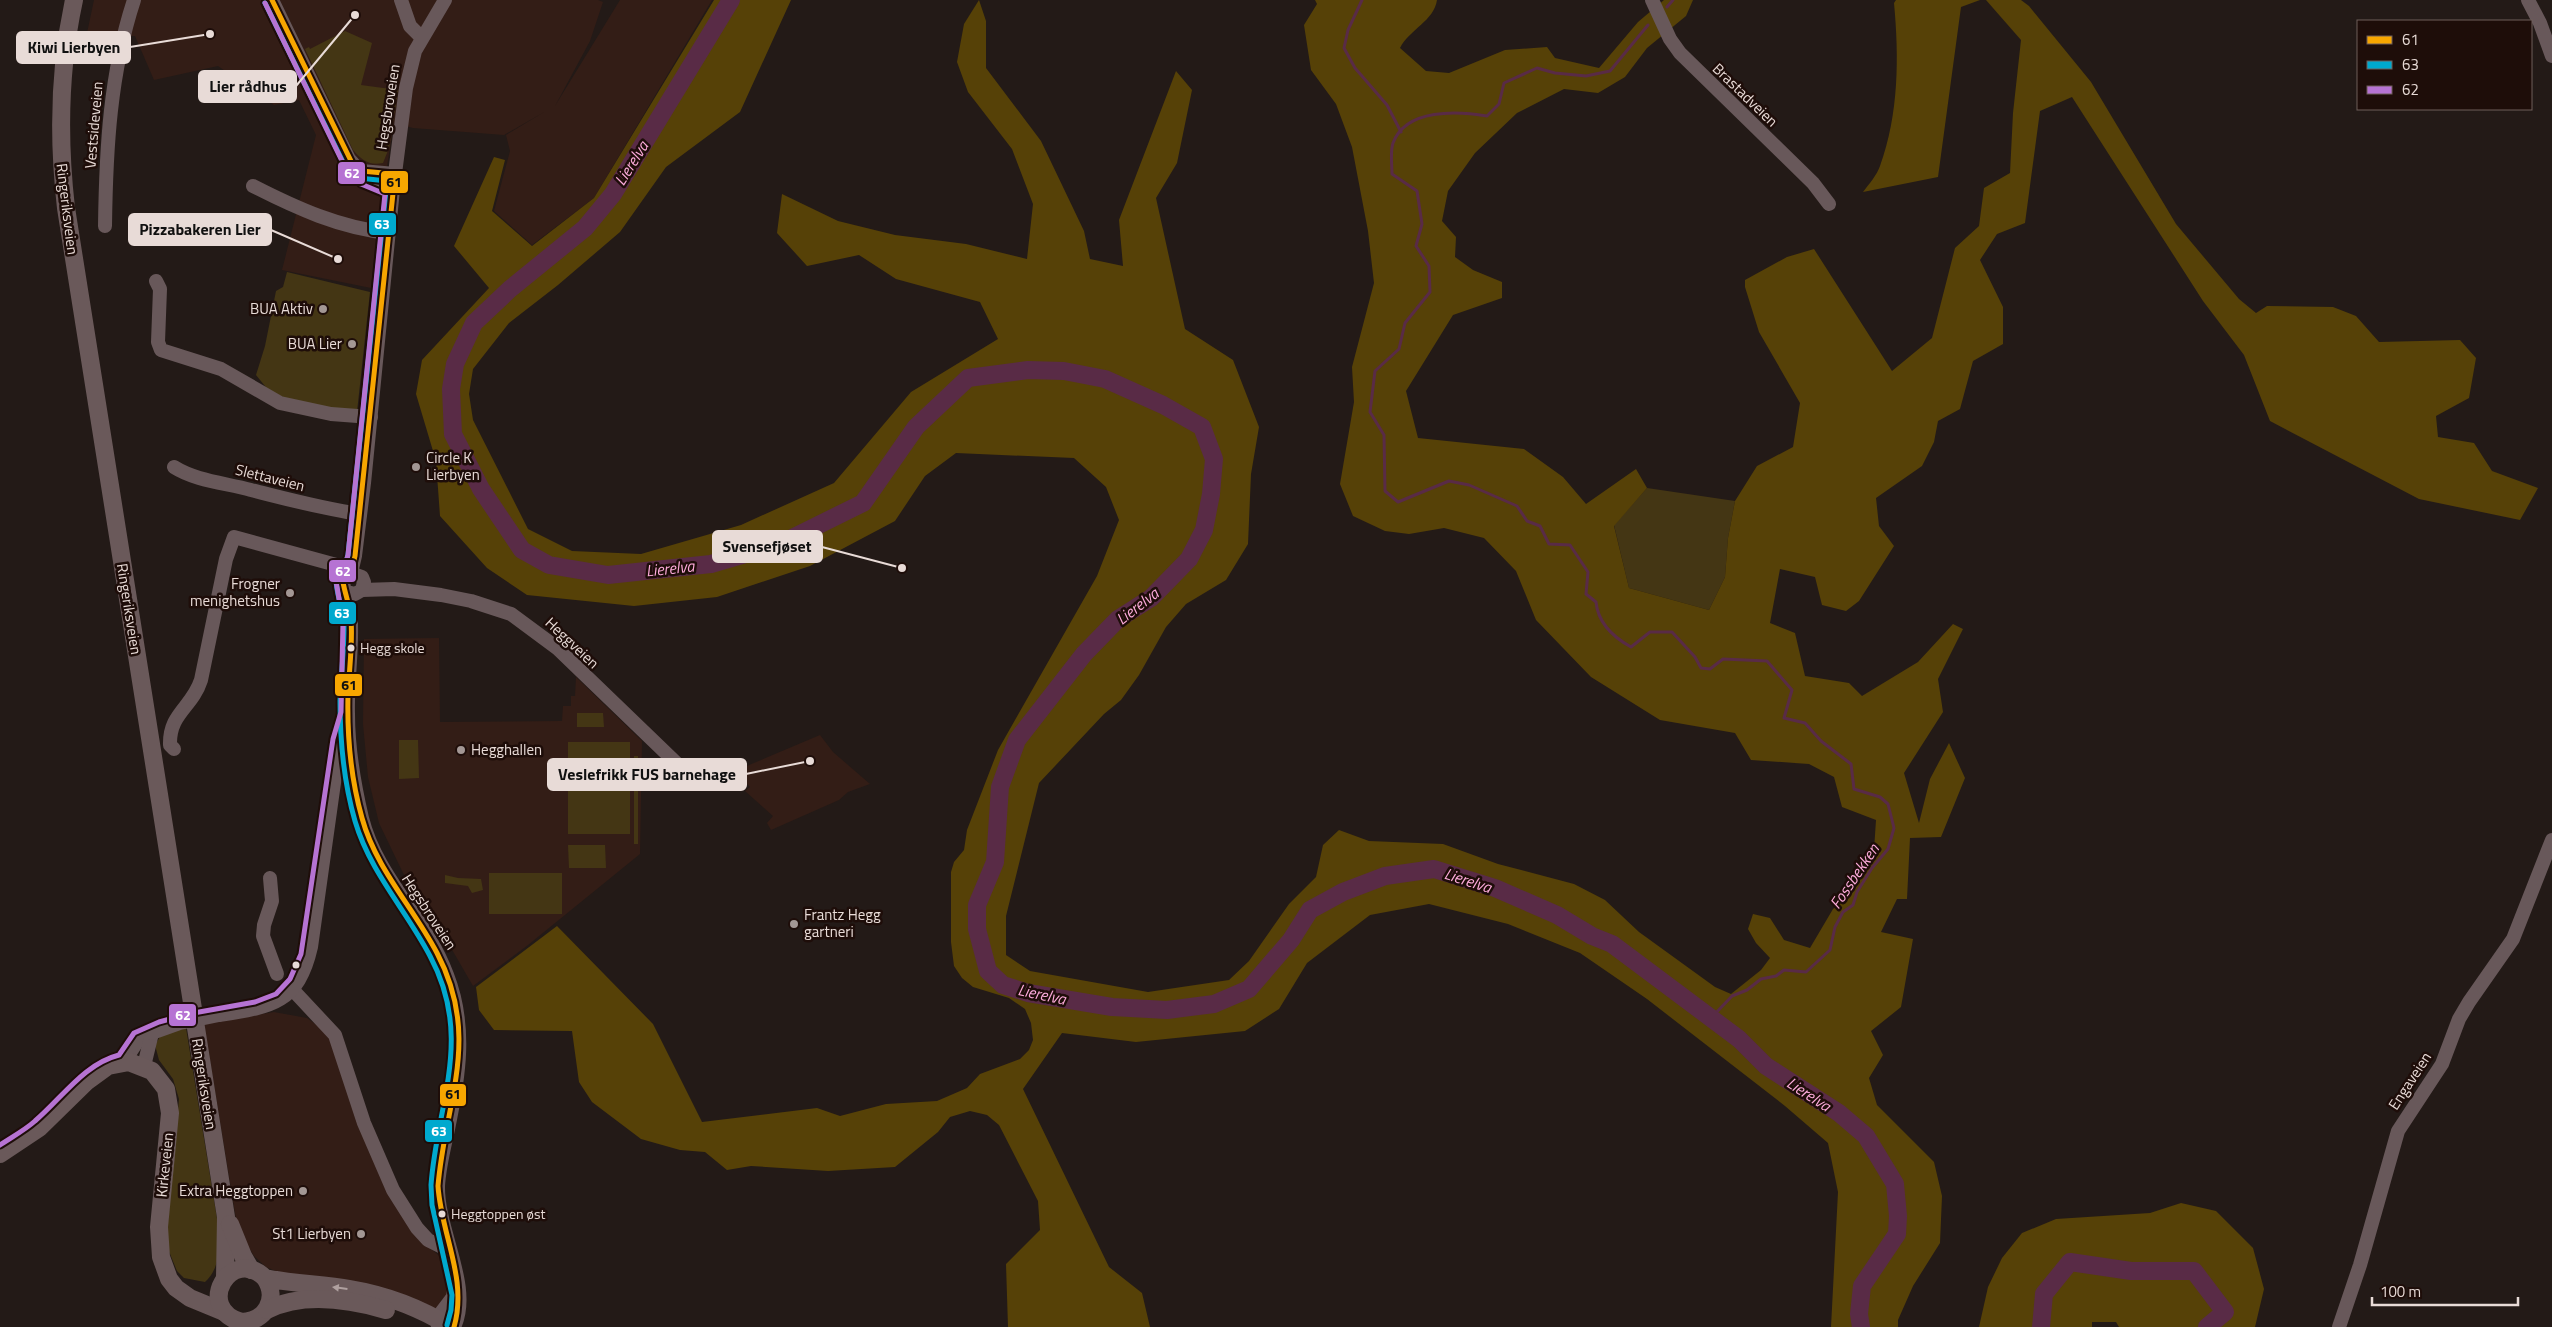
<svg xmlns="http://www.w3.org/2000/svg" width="2552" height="1327" font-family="'Titillium Web',sans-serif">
<rect width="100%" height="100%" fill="#231a17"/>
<!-- built -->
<g fill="#331d16">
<polygon points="94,0 598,0 603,2 590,41 555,106 620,0 712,0 594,198 532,245 494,211 510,151 506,135 546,111 504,135 413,128 394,123 377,228 371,288 282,270 316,135 299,100 274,105 218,66 154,80 135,36 107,36 87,33"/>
<polygon points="439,638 440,722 562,721 563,706 571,706 571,696 575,696 576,677 642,741 640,854 528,945 473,986 436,922 403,873 379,823 368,777 363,724 364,639"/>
<polygon points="820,735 833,752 870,784 848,792 839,800 771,830 767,823 773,816 745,791 750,787 735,771"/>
<polygon points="274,1012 307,1018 322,1029 332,1042 417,1237 444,1260 451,1275 449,1292 437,1308 426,1308 282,1274 266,1267 254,1256 243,1238 236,1219 204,1024"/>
</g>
<!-- green -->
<g fill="#443614">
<path d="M345 31 372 43 361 85 398 90 389 148 383 163C369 166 362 160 353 150L305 49 309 47 310 49Z"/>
<polygon points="287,272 370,292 357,412 295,402 269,391 256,375 265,346 276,291 283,287"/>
<polygon points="1647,488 1735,501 1728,538 1725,577 1709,610 1629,588 1614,525"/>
<polygon points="577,713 603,713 604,727 577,727"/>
<polygon points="399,740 418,740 419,778 399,779"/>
<rect x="568" y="742" width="62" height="92"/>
<rect x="634" y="756" width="4" height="88"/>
<polygon points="568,845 605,845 606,868 569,868"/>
<rect x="489" y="873" width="73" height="41"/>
<polygon points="445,875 458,878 481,879 483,890 472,893 468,886 445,883"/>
<path d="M186 1028 219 1231C219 1250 220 1268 205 1282L184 1278 177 1271 166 1244 179 1099 173 1079 159 1060 155 1045 161 1035Z"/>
</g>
<!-- forest -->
<g fill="#564107">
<path d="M714 0H791L740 112 666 167 620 232 558 285 509 323 473 369 469 394 473 420 528 529 572 551 641 554 741 525 834 483 911 392 998 339 980 302 896 279 859 255 807 266 777 233 782 194 838 221 895 235 966 244 1027 259 1033 204 1012 149 968 92 957 62 964 24 979 0 986 21V68L1041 141 1084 231 1090 259 1123 266 1119 220 1176 71 1192 90 1177 163 1156 198 1185 329 1233 360 1259 427 1251 474 1248 544 1226 580 1186 604 1166 627 1139 675 1121 700 1104 714 1039 783 1006 916V955L1030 971 1148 992 1229 980 1249 961 1289 904 1316 877 1323 845 1339 830 1369 841 1443 844 1498 864 1574 884 1605 900 1639 932 1715 987 1731 994 1761 970 1770 958 1756 943 1748 929 1753 914 1770 918 1784 940 1810 948 1833 909 1846 899 1874 850 1876 820 1842 807 1834 777 1809 764 1751 760 1735 733 1660 720 1591 677 1536 620 1516 571 1484 538 1444 528 1409 534 1385 531 1353 516 1340 484 1354 402 1352 367 1374 283 1368 231 1352 147 1336 104 1311 70 1304 25 1317 4 1315 0H1437C1434 21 1410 29 1400 48L1426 71 1449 73 1505 50 1547 47 1555 58 1599 68 1638 22 1664 0H1693L1686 16 1647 48 1625 77 1598 93 1564 89 1517 113 1475 153 1448 191 1442 221 1456 237 1455 257 1473 270 1502 282V298L1453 315 1406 391 1418 438 1524 449 1563 477 1586 504 1636 469 1647 488 1614 526 1629 588 1709 610 1725 577 1728 538 1735 501 1757 466 1793 447 1800 403 1759 332 1745 287V280L1787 257 1814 249 1892 371 1932 338 1955 248 1979 226 1984 188 2010 173 2013 113 2021 40 1986 0H2021L2029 6 2091 82 2176 224 2239 299 2256 313 2267 306 2333 307 2356 316 2379 342 2460 340 2476 358 2469 398 2436 416 2438 437 2474 443 2492 471 2538 488 2520 520 2419 499 2270 421 2244 355 2203 301 2072 97 2040 111 2025 223 1997 234 1980 260 2003 307V344L1973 361 1960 409 1938 421 1934 442 1922 466 1876 498 1879 526 1894 546 1859 601 1846 611 1822 605 1815 577 1780 569 1770 623 1795 633 1805 676 1849 683 1862 696 1918 662 1953 624 1963 629 1938 679 1943 712 1904 773 1919 823 1930 779 1949 743 1965 778 1941 837 1910 838 1907 899H1897L1881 932 1913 939 1901 1007 1871 1031 1883 1055 1869 1078 1877 1105 1934 1162 1942 1196 1940 1243 1913 1286 1898 1320V1327H1831L1838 1192 1828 1143 1785 1106 1647 999 1580 953 1508 924 1429 904 1370 915 1307 963 1279 1009 1245 1031 1136 1042 1062 1033 1023 1089 1109 1267 1142 1293 1150 1327H1008L1006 1264 1040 1230 1038 1201 999 1125 987 1115 970 1111 950 1117 938 1132 895 1167 828 1171 751 1166 727 1170 705 1152 680 1150 641 1139 592 1102 579 1082 572 1031 494 1030 479 1010 476 987 557 926 653 1024 702 1122 817 1108 840 1116 886 1104 937 1101 967 1088 980 1074 1020 1059 1029 1050 1033 1040 1031 1023 1025 1009 1009 998 973 987 962 978 954 966 951 942V872L954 862 964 850 967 830 998 750 1097 576 1119 520 1106 487 1074 458 956 453 925 476 895 521 810 566 717 597 634 606 527 595 487 568 440 516 436 461 416 394 422 360 489 288 454 246 494 157 505 160 492 211 532 246 594 198Z"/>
<path d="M1896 0H1980L1961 7 1938 177 1863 192C1869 184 1877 175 1880 166 1899 114 1899 57 1894 3Z"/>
<polygon points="2181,1203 2216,1211 2253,1248 2264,1289 2255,1327 2119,1327 2116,1322 2092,1322 2092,1327 1979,1327 1988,1287 2002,1258 2022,1233 2056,1219 2150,1213"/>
</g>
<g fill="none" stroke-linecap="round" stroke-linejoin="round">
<!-- stream -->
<g stroke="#592b46" stroke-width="3">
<polyline points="1362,0 1348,30 1344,48 1355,68 1387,105 1401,132"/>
<polyline points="1667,7 1673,0"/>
<path d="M1648 25 1610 71 1586 76 1555 73 1537 68 1504 83 1499 104 1487 116C1458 111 1406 108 1393 143 1390 152 1392 165 1392 174L1417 191 1422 224 1416 246 1429 266 1430 292 1405 323 1399 349 1375 371 1370 412 1384 435 1385 491 1398 502 1449 481 1469 485 1517 506 1527 521 1540 526 1549 544 1570 545 1588 572 1586 594 1596 602C1598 623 1613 637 1631 647L1650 632H1672L1695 657 1701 668 1710 669 1723 659 1767 661 1792 690 1784 718 1805 723 1821 741 1851 764 1854 789 1880 797 1888 804 1894 828 1888 849 1872 868 1857 892 1853 905 1843 912 1835 927 1830 950 1806 972 1784 970 1776 976 1761 979 1747 990 1732 996 1711 1018"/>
</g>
<!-- river -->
<g stroke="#592b46" stroke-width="18">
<polyline points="731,0 613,194 585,228 510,289 474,323 455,364 451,389 453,434 481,489 522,550 549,565 608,575 711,564 780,544 863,503 916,427 968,378 1028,370 1064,371 1105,379 1163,405 1202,427 1214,459 1211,494 1204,530 1189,559 1151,598 1118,619 1084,654 1017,740 1000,787 995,862 977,905 977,929 988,971 1003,985 1028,993 1112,1007 1167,1010 1214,1004 1249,989 1291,940 1310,910 1343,892 1385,876 1434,869 1495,888 1557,915 1592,936 1612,944 1739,1039 1766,1066 1839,1113 1866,1136 1895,1184 1898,1216 1897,1234 1862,1286 1859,1314 1861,1327"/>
<polyline points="2041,1327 2044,1294 2070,1262 2131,1271 2194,1271 2225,1312 2207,1327"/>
</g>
<!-- minor -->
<g stroke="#68585a" stroke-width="14">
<polyline points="272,0 349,159 366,178 393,189"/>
<polyline points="401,0 410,26 421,37"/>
<polyline points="1652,0 1670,39 1680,53 1813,183 1829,204"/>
<polyline points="2528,0 2540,23 2552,56"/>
<polyline points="361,171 395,174"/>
<path d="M253 186C296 208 340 228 389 233"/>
<path d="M105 226C106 149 110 73 134 0"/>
<polyline points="156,281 160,289 158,342 161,350 221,369 280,403 331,414 371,417"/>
<path d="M174 467C196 481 226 483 251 490 287 499 323 509 360 514"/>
<polyline points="351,573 355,556 364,483 393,189 406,88 415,51 445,0"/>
<polyline points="362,590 394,589 441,595 471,601 511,614 557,648 695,781"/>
<path d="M347 592 355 594 362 590 364 582 362 577 351 573 343 582C345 596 351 610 351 624 352 654 347 684 348 714 348 748 354 784 362 818 377 878 426 918 447 975 467 1026 459 1077 448 1129 444 1148 439 1167 438 1186 437 1231 473 1287 454 1327"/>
<path d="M174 749 170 745C169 713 192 708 201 680L226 559 234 537 340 566 351 573"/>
<polyline points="270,878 272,901 264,925 263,936 277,974"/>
<polyline points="292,989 335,1035 364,1123 393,1190 417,1228 428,1240 442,1247 447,1246"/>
<path d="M219 1015C271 1007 298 1004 311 947L340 740 345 721"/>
<polyline points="124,1062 139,1039 152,1033"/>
<polyline points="144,1066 152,1033"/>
<polyline points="438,1327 437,1318 453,1297 455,1283"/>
<polyline points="2339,1327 2360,1265 2398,1131 2442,1064 2459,1019 2469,1002 2513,939 2552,840"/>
</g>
<!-- major -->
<g stroke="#6a595a" stroke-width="18">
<path d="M74 0C59 69 58 138 66 208L226 1217 225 1278"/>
<polyline points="0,1154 39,1128 86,1082 108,1066 129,1062 152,1071 166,1089 170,1113 159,1227 161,1257 169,1279 176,1288 190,1298 224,1312"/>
<polyline points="230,1224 243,1256 251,1270"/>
<path d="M265 1278C279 1299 265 1322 241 1322 194 1308 231 1245 265 1278 293 1284 322 1284 350 1289 386 1295 420 1308 451 1327"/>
<path d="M267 1310C303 1292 348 1299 386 1310"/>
</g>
<!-- minor-bridge -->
<polyline stroke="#68585a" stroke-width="14" points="152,1033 180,1023 219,1015"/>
<defs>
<path id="bus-1" d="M272 0 353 165 361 171 395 174 355 556 351 573 343 582C345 594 350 606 351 619 353 644 349 670 348 695 347 736 351 779 362 818 376 869 413 907 437 953 482 1039 445 1101 438 1186 441 1234 468 1279 454 1327"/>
<path id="bus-2" d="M265 3 347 170 359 178 387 181 348 555 344 569 336 581C337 596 343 610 344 626 344 651 341 676 340 701 340 741 344 783 355 821 370 872 406 910 430 956 474 1038 437 1103 431 1185L432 1205 452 1295 451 1310 447 1325"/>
<path id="bus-3" d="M0 1145C12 1137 25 1130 35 1121 62 1098 84 1064 119 1055L134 1033 159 1022 188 1014 255 1002 276 994 290 979 301 954 333 739 341 712 343 622 336 581 344 569 348 555 385 194 361 184 343 163 265 3"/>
</defs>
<!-- bus-1 casing -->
<use href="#bus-1" stroke="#1e0d09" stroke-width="9"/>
<!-- bus-2 casing -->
<use href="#bus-2" stroke="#1e0d09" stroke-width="9"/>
<!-- bus-3 casing -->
<use href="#bus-3" stroke="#1e0d09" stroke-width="9"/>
<!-- bus-1 -->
<use href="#bus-1" stroke="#f7a600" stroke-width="5"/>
<!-- bus-2 -->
<use href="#bus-2" stroke="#00a9ce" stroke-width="5"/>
<!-- bus-3 -->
<use href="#bus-3" stroke="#b673d3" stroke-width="5"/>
</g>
<!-- one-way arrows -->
<defs><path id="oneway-solid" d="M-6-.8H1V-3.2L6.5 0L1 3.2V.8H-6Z" transform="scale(1.25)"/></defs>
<use fill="#afa09f" href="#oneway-solid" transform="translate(340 1288) rotate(-173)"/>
<!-- markers -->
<g fill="#a39794" stroke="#1e0d09" stroke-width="2">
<circle cx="323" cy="309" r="5"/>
<circle cx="352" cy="344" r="5"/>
<circle cx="416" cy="467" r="5"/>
<circle cx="290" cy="593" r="5"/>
<circle cx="461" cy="750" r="5"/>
<circle cx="794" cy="924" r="5"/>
<circle cx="303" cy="1191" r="5"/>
<circle cx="361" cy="1234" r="5"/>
</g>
<g fill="#e8dbd7" stroke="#1e0d09" stroke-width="2">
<circle cx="351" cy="648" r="4.5"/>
<circle cx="296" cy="965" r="4.5"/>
<circle cx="442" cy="1214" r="4.5"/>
</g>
<g text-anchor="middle" stroke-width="5" stroke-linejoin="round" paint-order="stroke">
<!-- bus labels -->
<g font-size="14" fill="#e8dbd7" stroke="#1e0d09" text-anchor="start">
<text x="360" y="653">Hegg skole</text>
<text x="451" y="1219">Heggtoppen øst</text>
</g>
<!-- street labels -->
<g font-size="15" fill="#e8dbd7" stroke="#1e0d09">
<text transform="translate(1745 95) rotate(44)" y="5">Brastadveien</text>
<text transform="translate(388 107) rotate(-81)" y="5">Hegsbroveien</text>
<text transform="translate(94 125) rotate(-85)" y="5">Vestsideveien</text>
<text transform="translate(67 209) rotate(83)" y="5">Ringeriksveien</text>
<text transform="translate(270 478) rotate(14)" y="5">Slettaveien</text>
<text transform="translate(129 609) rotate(81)" y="5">Ringeriksveien</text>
<text transform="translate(572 643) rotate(43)" y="5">Heggveien</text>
<text transform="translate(429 912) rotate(57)" y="5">Hegsbroveien</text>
<text transform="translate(2410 1081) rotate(-57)" y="5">Engaveien</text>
<text transform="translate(204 1084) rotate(81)" y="5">Ringeriksveien</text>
<text transform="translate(165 1165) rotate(-84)" y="5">Kirkeveien</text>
</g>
<!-- poi labels -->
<g font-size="15" fill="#e8dbd7" stroke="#1e0d09" text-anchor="end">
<text x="313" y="314">BUA Aktiv</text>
<text x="342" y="349">BUA Lier</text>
<text x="426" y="463" text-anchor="start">Circle K<tspan x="426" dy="17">Lierbyen</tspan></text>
<text x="280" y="589">Frogner<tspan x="280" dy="17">menighetshus</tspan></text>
<text x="471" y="755" text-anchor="start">Hegghallen</text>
<text x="804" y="920" text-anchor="start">Frantz Hegg<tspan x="804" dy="17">gartneri</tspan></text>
<text x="293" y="1196">Extra Heggtoppen</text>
<text x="351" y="1239">St1 Lierbyen</text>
</g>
<!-- water labels -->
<g font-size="16" font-style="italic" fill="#fdabdb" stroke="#1e0d09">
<text transform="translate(631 163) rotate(-58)" y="6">Lierelva</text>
<text transform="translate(670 568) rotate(-6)" y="6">Lierelva</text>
<text transform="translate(1137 606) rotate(-38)" y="6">Lierelva</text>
<text transform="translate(1854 876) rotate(-56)" y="6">Fossbekken</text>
<text transform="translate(1468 880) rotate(18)" y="6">Lierelva</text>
<text transform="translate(1042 994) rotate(12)" y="6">Lierelva</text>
<text transform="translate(1809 1094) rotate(33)" y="6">Lierelva</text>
</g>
</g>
<!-- callouts -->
<path fill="none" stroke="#e8dbd7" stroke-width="2" d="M210 34L130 47M355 15L296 86M338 259L271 230M902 568L822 547M810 761L746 774"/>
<g fill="#e8dbd7" stroke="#1e0d09" stroke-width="2">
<circle cx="210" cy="34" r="5"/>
<circle cx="355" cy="15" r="5"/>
<circle cx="338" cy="259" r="5"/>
<circle cx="902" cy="568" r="5"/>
<circle cx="810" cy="761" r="5"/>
</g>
<g fill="#e8dbd7" stroke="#e8dbd7" stroke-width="2">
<rect x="17" y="32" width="113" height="31" rx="5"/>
<rect x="199" y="71" width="97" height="31" rx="5"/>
<rect x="129" y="214" width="142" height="31" rx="5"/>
<rect x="713" y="531" width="109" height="31" rx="5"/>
<rect x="548" y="759" width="198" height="31" rx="5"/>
</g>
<g font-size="16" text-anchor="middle" font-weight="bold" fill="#111">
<text x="74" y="53">Kiwi Lierbyen</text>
<text x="248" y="92">Lier rådhus</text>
<text x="200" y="235">Pizzabakeren Lier</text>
<text x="767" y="552">Svensefjøset</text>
<text x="647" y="780">Veslefrikk FUS barnehage</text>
</g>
<g stroke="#1e0d09" stroke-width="2">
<rect x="337" y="161" width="29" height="24" rx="5" fill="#b673d3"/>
<rect x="380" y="170" width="29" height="24" rx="5" fill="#f7a600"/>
<rect x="368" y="212" width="29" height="24" rx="5" fill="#00a9ce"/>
<rect x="328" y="559" width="29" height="24" rx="5" fill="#b673d3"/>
<rect x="328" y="601" width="29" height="24" rx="5" fill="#00a9ce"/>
<rect x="334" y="673" width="29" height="24" rx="5" fill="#f7a600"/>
<rect x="168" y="1003" width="29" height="24" rx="5" fill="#b673d3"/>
<rect x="439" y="1083" width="28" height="24" rx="5" fill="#f7a600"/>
<rect x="424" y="1119" width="29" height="24" rx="5" fill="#00a9ce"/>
</g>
<g font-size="14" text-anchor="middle" font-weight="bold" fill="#fff">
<text x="352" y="178">62</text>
<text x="382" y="229">63</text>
<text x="343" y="576">62</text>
<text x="342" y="618">63</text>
<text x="183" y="1020">62</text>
<text x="439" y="1136">63</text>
</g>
<g font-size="14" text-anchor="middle" font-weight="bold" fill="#111">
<text x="394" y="187">61</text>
<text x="349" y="690">61</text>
<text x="453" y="1099">61</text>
</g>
<!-- legend -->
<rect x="2357" y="20" width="175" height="90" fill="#1e0d09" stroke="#6f5f5b"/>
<rect x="2367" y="36" width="25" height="8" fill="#f7a600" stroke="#6f5f5b"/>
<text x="2402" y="45" font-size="15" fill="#e8dbd7">61</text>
<rect x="2367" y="61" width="25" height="8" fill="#00a9ce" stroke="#6f5f5b"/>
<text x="2402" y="70" font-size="15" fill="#e8dbd7">63</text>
<rect x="2367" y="86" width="25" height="8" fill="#b673d3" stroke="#6f5f5b"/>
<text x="2402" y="95" font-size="15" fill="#e8dbd7">62</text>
<!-- scale -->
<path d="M2372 1297v8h146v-8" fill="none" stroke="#e8dbd7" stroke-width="2.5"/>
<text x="2380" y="1297" font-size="15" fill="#e8dbd7" stroke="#1e0d09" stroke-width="4" paint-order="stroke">100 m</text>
</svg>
